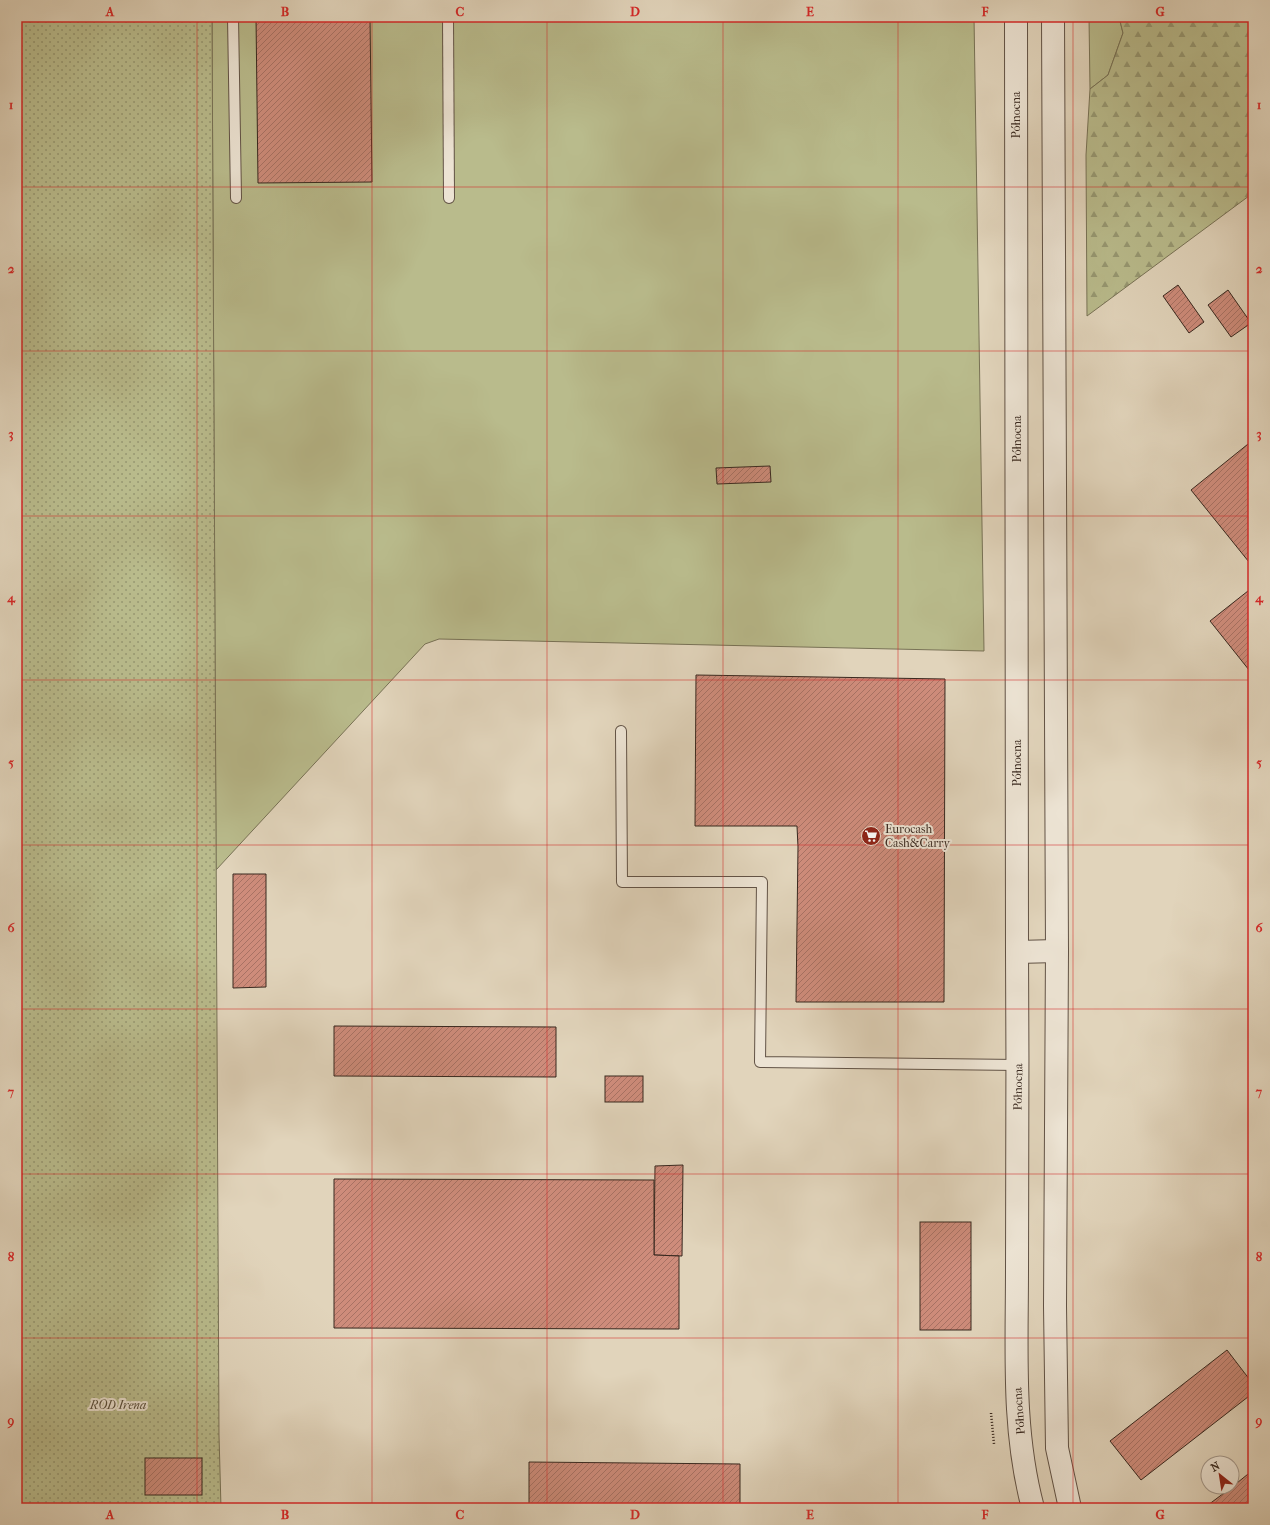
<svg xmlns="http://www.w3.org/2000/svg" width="1270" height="1525" font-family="'IM FELL French Canon',serif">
<defs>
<pattern id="forest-firs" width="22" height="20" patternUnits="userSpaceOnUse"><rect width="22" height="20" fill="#b9bb8c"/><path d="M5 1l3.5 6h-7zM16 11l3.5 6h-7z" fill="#979872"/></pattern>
<pattern id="garden-dots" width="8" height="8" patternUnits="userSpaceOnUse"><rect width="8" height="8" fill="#b9bb8c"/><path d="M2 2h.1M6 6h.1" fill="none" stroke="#979872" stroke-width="1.8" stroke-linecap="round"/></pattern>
<pattern id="building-hatch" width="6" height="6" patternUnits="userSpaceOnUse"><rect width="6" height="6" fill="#ce8c7b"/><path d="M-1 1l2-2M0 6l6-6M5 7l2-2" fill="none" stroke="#a87264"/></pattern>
</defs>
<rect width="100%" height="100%" fill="#e1d4bb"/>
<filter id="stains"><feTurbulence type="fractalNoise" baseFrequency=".005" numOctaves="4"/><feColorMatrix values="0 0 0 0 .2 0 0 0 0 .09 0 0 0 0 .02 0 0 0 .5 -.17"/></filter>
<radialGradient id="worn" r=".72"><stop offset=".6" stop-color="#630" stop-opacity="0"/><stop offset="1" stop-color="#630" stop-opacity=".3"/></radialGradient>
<!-- green -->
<g fill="#b9bb8c" stroke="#787256">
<polygon points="212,17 974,17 984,651 439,639 425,644 216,870"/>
<polygon points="1089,17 1119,17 1123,33 1108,75 1090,89"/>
</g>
<!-- forest -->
<polygon fill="url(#forest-firs)" stroke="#787256" points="1119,17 1253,17 1253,193 1087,316 1086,155 1090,89 1108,75 1123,33"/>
<!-- garden -->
<polygon fill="url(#garden-dots)" stroke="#787256" points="17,17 212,17 219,1435 221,1508 17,1508"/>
<!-- building -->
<g fill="url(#building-hatch)" stroke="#38281f">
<polygon points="256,17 370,17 372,182 258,183"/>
<polygon points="1178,285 1204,322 1189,333 1163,296"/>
<polygon points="1228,290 1251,323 1231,337 1208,305"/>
<polygon points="1253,440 1253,567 1191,490"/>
<polygon points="770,466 771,482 717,484 716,468"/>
<polygon points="1253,587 1253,675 1210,621"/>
<polygon points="696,675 945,679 944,1002 796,1002 798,847 797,826 695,826"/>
<polygon points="233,874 266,874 266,987 233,988"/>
<polygon points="334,1026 556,1027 556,1077 334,1076"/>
<rect x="605" y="1076" width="38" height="26"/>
<polygon points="683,1165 682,1256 654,1255 655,1166"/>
<polygon points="334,1179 654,1180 654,1255 679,1256 679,1329 334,1328"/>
<rect x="920" y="1222" width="51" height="108"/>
<polygon points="1227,1350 1253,1384 1253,1393 1141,1480 1110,1441"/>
<rect x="145" y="1458" width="57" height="37"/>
<polygon points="529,1462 740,1464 740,1508 529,1508"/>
<polygon points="1253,1470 1253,1508 1204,1508 1232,1487"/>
</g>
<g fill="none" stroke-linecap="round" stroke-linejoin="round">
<defs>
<g id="service">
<polyline points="233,17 236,198"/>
<polyline points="448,17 449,198"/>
<polyline points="621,731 622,882 762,882 760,1062 1019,1065"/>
</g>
<g id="tertiary">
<path d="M1016 17 1017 952C1018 1058 1017 1164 1017 1270 1017 1350 1012 1430 1033 1508"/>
<polyline points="1053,17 1057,951 1055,1306 1057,1448 1070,1508"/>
<polyline points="1017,952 1057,951"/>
</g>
</defs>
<!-- service casing -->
<use href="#service" stroke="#625346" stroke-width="12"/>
<!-- tertiary casing -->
<use href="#tertiary" stroke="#625346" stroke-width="24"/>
<!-- path -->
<polyline stroke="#38281f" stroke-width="2.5" stroke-dasharray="1 2" stroke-linecap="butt" points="991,1413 994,1444"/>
<!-- service -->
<use href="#service" stroke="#ece3d3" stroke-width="10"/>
<!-- tertiary -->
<use href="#tertiary" stroke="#ece3d3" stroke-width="22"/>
</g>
<!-- grid -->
<path fill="none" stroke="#d62828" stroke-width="1" stroke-opacity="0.55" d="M197 17V1508M372 17V1508M547 17V1508M723 17V1508M898 17V1508M1073 17V1508M17 187H1253M17 351H1253M17 516H1253M17 680H1253M17 845H1253M17 1009H1253M17 1174H1253M17 1338H1253"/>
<!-- icons -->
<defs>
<symbol id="supermarket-disc" viewBox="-11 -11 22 22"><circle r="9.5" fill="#8f2418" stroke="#ece3d3"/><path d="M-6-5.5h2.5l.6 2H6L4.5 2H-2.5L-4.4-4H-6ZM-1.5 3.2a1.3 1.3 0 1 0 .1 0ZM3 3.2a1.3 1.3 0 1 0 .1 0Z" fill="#fff"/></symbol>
</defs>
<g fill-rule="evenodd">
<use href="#supermarket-disc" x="860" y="825" width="22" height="22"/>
</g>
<g text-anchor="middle" stroke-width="4" stroke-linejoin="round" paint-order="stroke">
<!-- street labels -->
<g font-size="12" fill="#38281f" stroke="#ece3d3">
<text transform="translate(1016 115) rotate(-90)" y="4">Północna</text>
<text transform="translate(1017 439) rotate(-90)" y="4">Północna</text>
<text transform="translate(1017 763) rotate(-90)" y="4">Północna</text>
<text transform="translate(1018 1087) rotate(-89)" y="4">Północna</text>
<text transform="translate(1019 1411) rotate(-94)" y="4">Północna</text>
</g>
<!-- poi labels -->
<g font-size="12" fill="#38281f" stroke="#ece3d3" text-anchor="start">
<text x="885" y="833">Eurocash<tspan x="885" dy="14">Cash&amp;Carry</tspan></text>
</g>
<!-- park labels -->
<g font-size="12" font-style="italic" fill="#584d3a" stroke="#ece3d3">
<text x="118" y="1409">ROD Irena</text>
</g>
</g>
<!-- margin -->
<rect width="1270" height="1525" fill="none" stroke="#e1d4bb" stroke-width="44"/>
<!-- north arrow -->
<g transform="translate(1220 1475) rotate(330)"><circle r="19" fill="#ece3d3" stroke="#a4988b"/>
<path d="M0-3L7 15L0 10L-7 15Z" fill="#8f2418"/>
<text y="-6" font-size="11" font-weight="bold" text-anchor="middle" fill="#38281f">N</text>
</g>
<rect x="22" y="22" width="1226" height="1481" fill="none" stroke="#d62828" stroke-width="1.5"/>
<g font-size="13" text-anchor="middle" font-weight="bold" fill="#d62828">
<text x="110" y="16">A</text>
<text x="285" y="16">B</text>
<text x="460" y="16">C</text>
<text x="635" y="16">D</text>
<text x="810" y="16">E</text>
<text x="985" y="16">F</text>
<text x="1160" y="16">G</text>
<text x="11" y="109">1</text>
<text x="1259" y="109">1</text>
<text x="11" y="273">2</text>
<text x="1259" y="273">2</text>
<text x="11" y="438">3</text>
<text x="1259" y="438">3</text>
<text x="11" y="602">4</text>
<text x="1259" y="602">4</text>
<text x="11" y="767">5</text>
<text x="1259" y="767">5</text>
<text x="11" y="932">6</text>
<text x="1259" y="932">6</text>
<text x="11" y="1096">7</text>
<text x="1259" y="1096">7</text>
<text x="11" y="1261">8</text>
<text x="1259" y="1261">8</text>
<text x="11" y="1425">9</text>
<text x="1259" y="1425">9</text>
<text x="110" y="1519">A</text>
<text x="285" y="1519">B</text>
<text x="460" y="1519">C</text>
<text x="635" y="1519">D</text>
<text x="810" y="1519">E</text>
<text x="985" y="1519">F</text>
<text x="1160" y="1519">G</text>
</g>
<rect width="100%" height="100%" filter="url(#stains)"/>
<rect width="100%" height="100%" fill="url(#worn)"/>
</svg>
